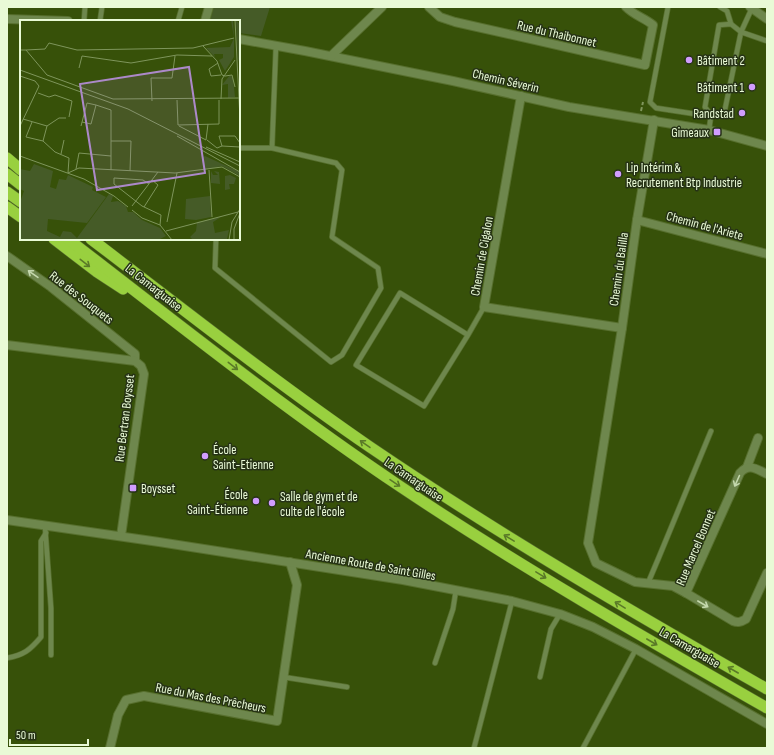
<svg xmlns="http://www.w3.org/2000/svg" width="774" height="755" font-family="'Sofia Sans Condensed',sans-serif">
<rect width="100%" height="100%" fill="#375109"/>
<!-- green -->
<polygon fill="#455b27" points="214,7 270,7 261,36 239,33 239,21 210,21"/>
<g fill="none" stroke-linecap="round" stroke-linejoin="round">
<defs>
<g id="service">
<polyline points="668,7 650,102 656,108 702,115 707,111"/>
<polyline points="720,7 727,11 731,24"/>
<polyline points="84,21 85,7"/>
<polyline points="100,21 102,7"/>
<polyline points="178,21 182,7"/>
<polyline points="711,115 705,107 719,25 731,24 741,32 767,41"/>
<polyline points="709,130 711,115 724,114 741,32 752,8"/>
<polyline points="272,148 276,45"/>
<polyline points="216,239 215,268 331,362 342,355 381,288 378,268 332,237 342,170 336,163 272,148 239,148"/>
<polyline points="468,335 424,406 356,365 400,293 468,335 484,307"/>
<polyline points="45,526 51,608 51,655"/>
<polyline points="648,583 659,557 711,431"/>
<path d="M7 658C24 655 30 650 41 637V541L46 533"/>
<polyline points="435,663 453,609 456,590"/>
<polyline points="283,677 347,687"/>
<polyline points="540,677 551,629 560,614"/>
<polyline points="474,748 512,601"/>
<polyline points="583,748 636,649"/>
</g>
<g id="minor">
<path d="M429 7 440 17 455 22 645 65 653 25C643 17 635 16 626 7"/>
<polyline points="750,7 767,19"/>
<polyline points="7,19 68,21"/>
<polyline points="205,21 209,7"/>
<polyline points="239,39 305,51 453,81 569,107 709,130 767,146"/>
<polyline points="331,56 382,7"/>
<polyline points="521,96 484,307 622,328"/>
<polyline points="654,120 637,220 622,328 588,543 596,563 635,582 673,586 686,593"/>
<polyline points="637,220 767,254"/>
<polyline points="7,256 51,287 135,354 135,361"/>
<polyline points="7,345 135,361 141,366 144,374 121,536"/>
<polyline points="747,467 758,438"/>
<path d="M767 474C756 469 749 463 740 473L686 593 733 621C738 623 741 622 746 619L767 573"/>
<polyline points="110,748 118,715 126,700 144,696 277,721 297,585 290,562"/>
</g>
<polyline id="tertiary" points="7,520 159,542 403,580 512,601 560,614 593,627 636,649 767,724"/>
<g id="trunk">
<polyline points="7,158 21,170"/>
<polyline points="7,174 21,185"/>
<polyline points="7,192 21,202"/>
<polyline points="7,207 21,217"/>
<polyline points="54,239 97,272 123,289"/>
<path d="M68 239C178 324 286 410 401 487 519 566 643 637 767 708"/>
<path d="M91 239C183 309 274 381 370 447 498 534 632 612 767 689"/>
</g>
</defs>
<!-- service casing -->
<use href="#service" stroke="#576f2e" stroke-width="6"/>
<!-- minor casing -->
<use href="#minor" stroke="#576f2e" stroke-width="10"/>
<!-- tertiary casing -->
<use href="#tertiary" stroke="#576f2e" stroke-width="10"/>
<!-- trunk casing -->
<use href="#trunk" stroke="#576f2e" stroke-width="12"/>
<!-- path -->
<polyline stroke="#80965d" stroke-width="2" stroke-dasharray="4 2" stroke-linecap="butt" points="641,111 643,102"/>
<!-- service -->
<use href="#service" stroke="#6e874d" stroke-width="4.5"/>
<!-- minor -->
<use href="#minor" stroke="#6e874d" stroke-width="8"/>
<!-- tertiary -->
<use href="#tertiary" stroke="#6e874d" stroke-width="8"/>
<!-- trunk -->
<use href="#trunk" stroke="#99d03f" stroke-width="11"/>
</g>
<!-- one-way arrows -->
<defs><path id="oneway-shaft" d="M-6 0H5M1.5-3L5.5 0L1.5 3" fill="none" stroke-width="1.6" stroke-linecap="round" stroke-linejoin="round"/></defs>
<g stroke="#5a7928">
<use href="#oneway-shaft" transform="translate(85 263) rotate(38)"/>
<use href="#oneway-shaft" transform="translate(233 366) rotate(38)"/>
<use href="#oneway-shaft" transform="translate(365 444) rotate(-145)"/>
<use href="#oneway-shaft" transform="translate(395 483) rotate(34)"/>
<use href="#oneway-shaft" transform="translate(509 538) rotate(-149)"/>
<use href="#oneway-shaft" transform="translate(541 575) rotate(31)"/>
<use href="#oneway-shaft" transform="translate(620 605) rotate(-149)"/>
<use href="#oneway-shaft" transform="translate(652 642) rotate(30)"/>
<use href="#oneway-shaft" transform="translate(733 670) rotate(-150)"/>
</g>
<g stroke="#c4d8ad">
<use href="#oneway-shaft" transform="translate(33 274) rotate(-145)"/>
<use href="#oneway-shaft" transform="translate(737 481) rotate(114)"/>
<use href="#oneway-shaft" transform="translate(703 604) rotate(30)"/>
</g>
<!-- markers -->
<g fill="#d19dfe" stroke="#263216" stroke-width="1.5">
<circle cx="689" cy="60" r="4"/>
<circle cx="752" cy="87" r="4"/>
<circle cx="742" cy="113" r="4"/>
<rect x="713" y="128" width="8" height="8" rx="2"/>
<circle cx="618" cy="174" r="4"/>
<circle cx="205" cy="456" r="4"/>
<rect x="129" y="484" width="8" height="8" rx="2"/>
<circle cx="256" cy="501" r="4"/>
<circle cx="272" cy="503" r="4"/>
</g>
<g text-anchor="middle" stroke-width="3" stroke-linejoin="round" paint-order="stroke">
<!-- street labels -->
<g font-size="13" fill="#e9fad6" stroke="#263216">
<text transform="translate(557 33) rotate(13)" y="5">Rue du Thaibonnet</text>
<text transform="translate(506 80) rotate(13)" y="5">Chemin Séverin</text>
<text transform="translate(705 225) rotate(15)" y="5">Chemin de l'Ariete</text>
<text transform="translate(481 256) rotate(-80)" y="5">Chemin de Cigalon</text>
<text transform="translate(618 269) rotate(-82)" y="5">Chemin du Balilla</text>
<text transform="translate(154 287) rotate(38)" y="5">La Camarguaise</text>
<text transform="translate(82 297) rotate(38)" y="5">Rue des Souquets</text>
<text transform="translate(124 418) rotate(-83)" y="5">Rue Bertran Boysset</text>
<text transform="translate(414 479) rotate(34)" y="5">La Camarguaise</text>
<text transform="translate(695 547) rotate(-67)" y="5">Rue Marcel Bonnet</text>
<text transform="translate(371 564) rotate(10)" y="5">Ancienne Route de Saint Gilles</text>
<text transform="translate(690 647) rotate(30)" y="5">La Camarguaise</text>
<text transform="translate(211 697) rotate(11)" y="5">Rue du Mas des Prêcheurs</text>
</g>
<!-- poi labels -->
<g font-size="13" fill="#e9fad6" stroke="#263216" text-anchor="start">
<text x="697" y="65">Bâtiment 2</text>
<text x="744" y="92" text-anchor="end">Bâtiment 1</text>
<text x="734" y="118" text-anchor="end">Randstad</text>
<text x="709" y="137" text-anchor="end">Gimeaux</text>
<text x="626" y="172">Lip Intérim &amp;<tspan x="626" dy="15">Recrutement Btp Industrie</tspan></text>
<text x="213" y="454">École<tspan x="213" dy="15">Saint-Etienne</tspan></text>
<text x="141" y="493">Boysset</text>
<text x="248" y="499" text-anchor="end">École<tspan x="248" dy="15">Saint-Étienne</tspan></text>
<text x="280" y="501">Salle de gym et de<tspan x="280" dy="15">culte de l'école</tspan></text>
</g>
</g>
<!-- overview -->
<g transform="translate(20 20)">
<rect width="220" height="220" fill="#375109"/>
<path d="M211 0H213L214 18V37L205 51 199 40 203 38V34H194L195 37 186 28 210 27 214 18ZM216 0 219 3 220 45 218 39ZM210 55 213 58 215 77 208 78V64L202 65ZM185 136 220 152V156L202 146 184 150 182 138ZM14 144 33 151 30 167 36 169 39 159 46 160 48 155 73 167 72 170 86 177 67 203 28 199 27 211 40 217 43 211 51 212 57 218 89 174 93 176 91 182 98 181 106 186 108 192H113L122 200 140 208 146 216 138 220H0V182L4 171 0 169V149L10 151ZM191 151 193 155H198L194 151 199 152 200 164 191 163ZM210 155 216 158 214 164H209L210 169 205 170V156ZM190 176 191 197 176 200 165 199 166 179ZM201 197 193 202 195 213 209 210 207 219H172L170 217 176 211 177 202Z" fill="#455b27"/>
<path fill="none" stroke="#7e955b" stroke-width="1" d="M215 0 220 99M183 26 197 41 202 55 205 56M0 30H6L27 55 93 79 220 78M6 30 25 29 29 23 57 30 173 28 214 18M198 43 189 49 191 56 201 55M59 48 62 36 111 43 157 35 192 36M0 50 108 89 220 146M0 56 15 61 19 66 0 106M205 56 212 55 215 67M18 73 29 77 35 75 52 81 49 97M201 79 202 59 215 40M157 80 158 105 199 104V80M132 81 131 58H152L155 36M76 85 91 90V150M3 99 27 106 39 98H46M12 102 6 117 23 121M27 106 23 121 35 132 49 138 48 153M61 106 67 83 76 85 71 104 62 102M159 106 186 120 188 104M157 116 220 152M187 120 197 128 202 126M91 121H111L110 151M220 123 215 116H199L202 126 220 127M186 127 220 142M41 134 44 120M0 136 64 159 94 176 108 187M56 149 59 133 91 136M189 150 192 197M48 153 59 148 155 153 202 147 220 157M129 164 123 160 94 158V164L122 186 141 195 140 205M112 186 138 152M124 187 138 165 132 160M112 190 122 198 140 205 152 220M147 202 157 153M146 211 218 192M209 220 212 202 220 189M214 220V209L220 193"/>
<path fill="#ac89c9" fill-opacity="0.15" stroke="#ac89c9" stroke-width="2" d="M169 47 185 153 77 170 60 64Z"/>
<rect width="220" height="220" fill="none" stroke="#e9fad6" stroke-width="2"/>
</g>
<!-- border -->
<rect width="774" height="755" fill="none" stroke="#e9fad6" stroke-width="16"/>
<!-- scale -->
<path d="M10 739v6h78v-6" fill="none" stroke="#e9fad6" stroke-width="2"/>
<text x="16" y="739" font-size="12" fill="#e9fad6" stroke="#263216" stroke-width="3" paint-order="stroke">50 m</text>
</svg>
